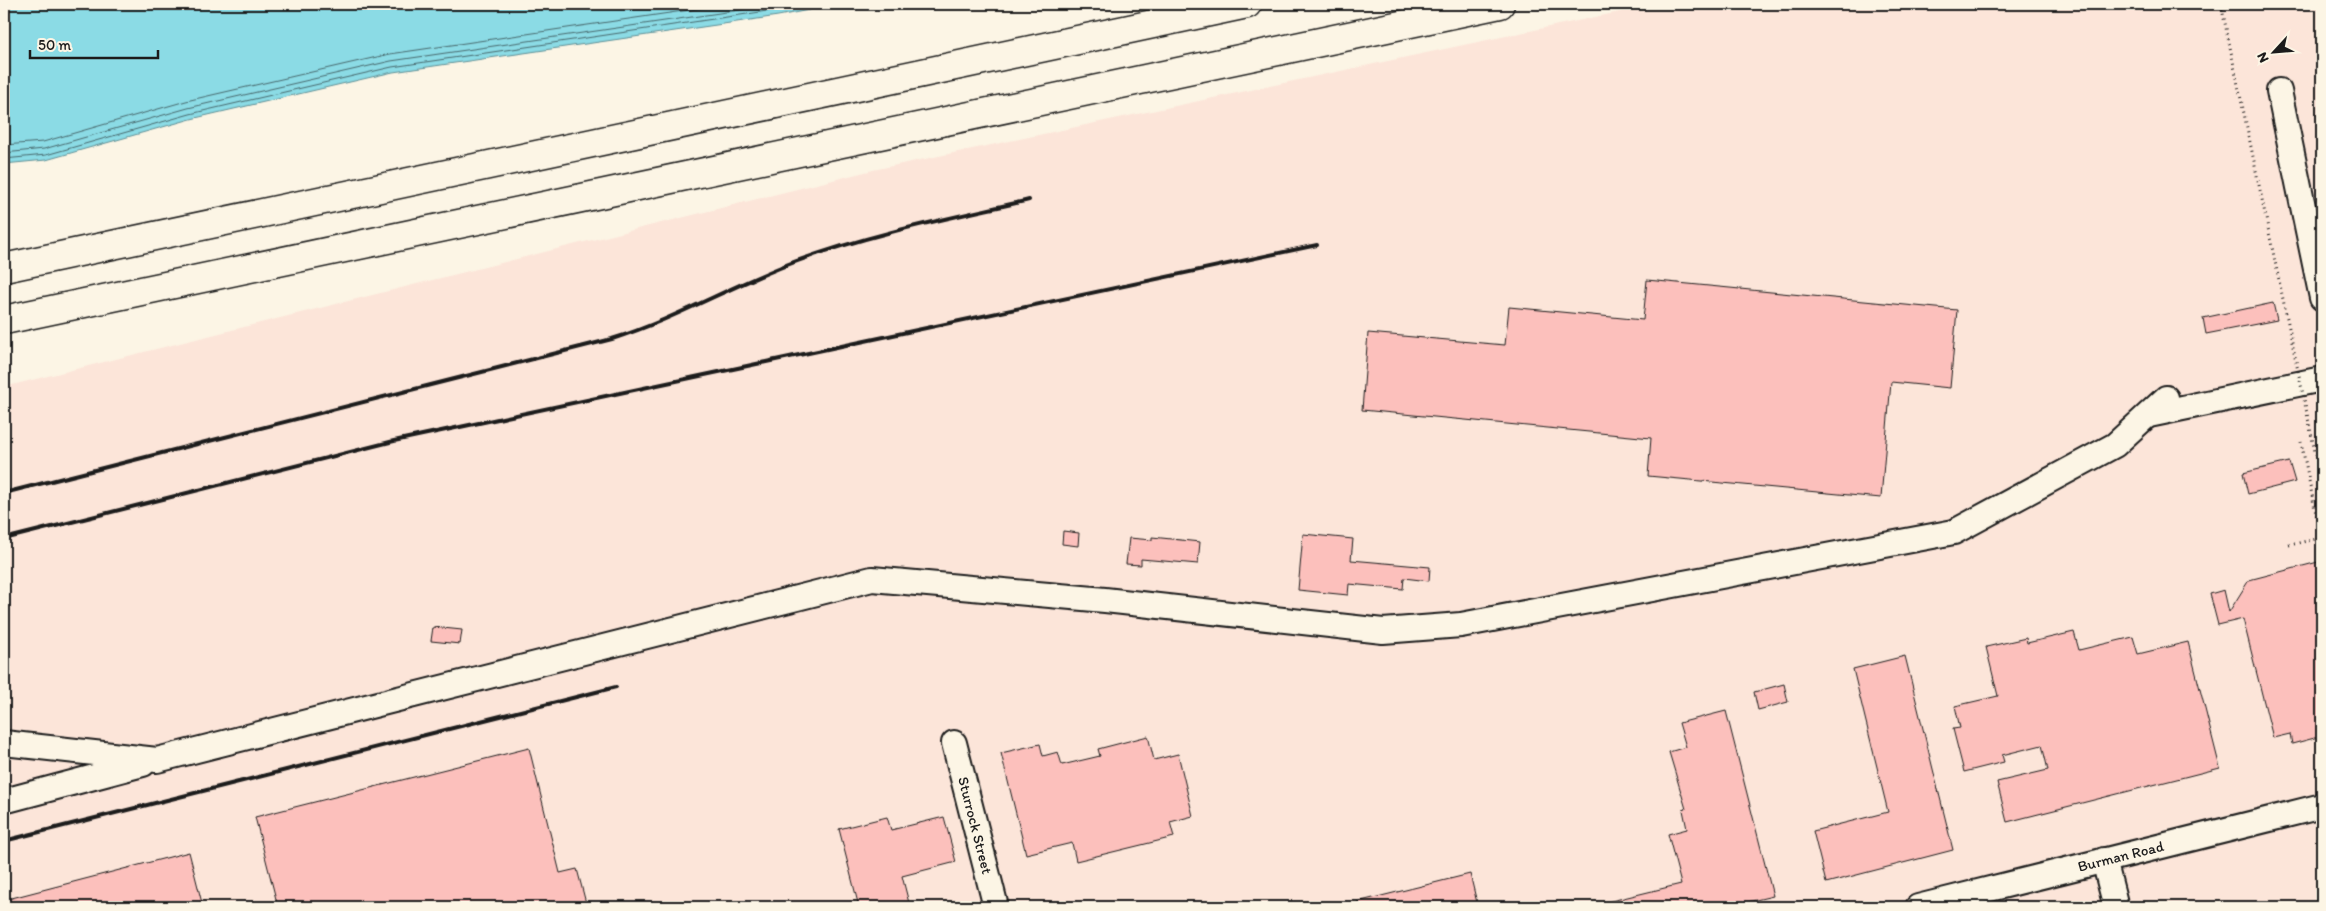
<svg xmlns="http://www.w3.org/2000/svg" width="2326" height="911" font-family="Itim,sans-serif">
<rect width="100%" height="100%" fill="#fcf5e5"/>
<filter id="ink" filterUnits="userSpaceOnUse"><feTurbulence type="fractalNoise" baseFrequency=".02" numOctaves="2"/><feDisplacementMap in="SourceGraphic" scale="10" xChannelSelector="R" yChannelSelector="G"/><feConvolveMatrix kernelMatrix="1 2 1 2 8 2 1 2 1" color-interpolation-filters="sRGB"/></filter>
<g filter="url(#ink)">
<!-- built -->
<polygon fill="#fce5d9" points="1657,4 2322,4 2322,907 4,907 4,387 873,170"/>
<!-- water -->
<polygon fill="#8bdbe5" stroke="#5f8f95" points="4,4 840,4 778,16 393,72 191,119 46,160 4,164"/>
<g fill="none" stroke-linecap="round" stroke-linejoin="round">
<!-- shore -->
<g stroke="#48686c" stroke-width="1">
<polyline points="4,145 43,142 186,101 390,54 731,4"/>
<polyline points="4,153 44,149 188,108 391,61 781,4"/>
<polyline points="4,159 46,155 190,114 392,67 814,4"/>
</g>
</g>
<!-- building -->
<g fill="#fcc0bc" stroke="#1c1c1c">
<polygon points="1647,280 1957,310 1950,388 1891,382 1881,498 1648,476 1651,438 1362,410 1368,333 1505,345 1509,307 1643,320"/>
<polygon points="2273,303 2277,320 2206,334 2203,318"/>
<polygon points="2289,462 2295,482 2248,494 2243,473"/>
<polygon points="1063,531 1079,533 1078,546 1062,544"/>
<polygon points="1303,534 1353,539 1351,560 1430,567 1429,581 1404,578 1403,589 1349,584 1348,595 1298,590"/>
<polygon points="1152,537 1200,542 1198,564 1141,559 1141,565 1126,564 1129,538 1152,540"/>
<polygon points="2322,561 2322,736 2292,744 2290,734 2273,738 2243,619 2218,625 2210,594 2224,590 2229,612 2249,580"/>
<polygon points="433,627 462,630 460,644 431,641"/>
<polygon points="2074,632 2079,650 2133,637 2138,654 2188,642 2220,768 2007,822 1997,782 2048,770 2042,745 2002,755 2004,762 1964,772 1953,729 1960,728 1955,706 1998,696 1986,647 2026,638 2027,643"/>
<polygon points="1905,656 1953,850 1826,883 1813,831 1888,812 1853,669"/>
<polygon points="1784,684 1788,702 1758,710 1754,692"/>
<polygon points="1726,711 1773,896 1726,907 1607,907 1607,902 1681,884 1668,834 1687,829 1683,810 1686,809 1669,752 1686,747 1679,723"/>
<polygon points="1148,736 1154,760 1178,754 1193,816 1170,822 1174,837 1076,861 1072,843 1026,854 1001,753 1040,744 1043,756 1058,752 1062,765 1100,756 1098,749"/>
<polygon points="529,748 560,873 577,869 587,907 278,907 255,817"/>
<polygon points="887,817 891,830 944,817 956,862 902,876 910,907 859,907 839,829"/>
<polygon points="189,852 203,907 4,907 4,900"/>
<polygon points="1470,874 1478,907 1358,907 1357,902"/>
</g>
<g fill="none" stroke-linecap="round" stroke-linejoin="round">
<defs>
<g id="minor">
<polyline points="2279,91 2322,298"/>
<polyline points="2149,415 2322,379"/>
<polyline points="4,743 157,760 872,579 1105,600 1383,631 1461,625 1954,532 2115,445 2166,398"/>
<path id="s1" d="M954 743 996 907"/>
<polyline points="4,801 143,764"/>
<polyline points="2104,860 2116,907"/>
<path id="s2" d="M1918 907 2322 806"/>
</g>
<g id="highway">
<polyline points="4,268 1247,4"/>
<polyline points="4,320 1500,4"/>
</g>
</defs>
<!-- minor casing -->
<use href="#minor" stroke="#1c1c1c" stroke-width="28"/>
<!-- highway casing -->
<use href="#highway" stroke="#1c1c1c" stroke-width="31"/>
<!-- path -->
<g stroke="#1c1c1c" stroke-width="3" stroke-dasharray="1 4" stroke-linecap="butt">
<polyline points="2318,464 2322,463"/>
<polyline points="2289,545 2321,538 2301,442"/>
</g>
<!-- minor -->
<use href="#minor" stroke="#fcf5e5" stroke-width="24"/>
<!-- highway -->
<use href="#highway" stroke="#fcf5e5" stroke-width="28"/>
<!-- rail -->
<g stroke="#1c1c1c" stroke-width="4">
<path d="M4 493 612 339C676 319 734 284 797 261 873 233 951 218 1029 200"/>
<polyline points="4,539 394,441 1317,245"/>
<polyline points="4,841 616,687"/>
</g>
<!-- path-bridge -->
<polyline stroke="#1c1c1c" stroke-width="3" stroke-dasharray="1 4" stroke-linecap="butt" points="2221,4 2322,485"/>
</g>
</g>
<g text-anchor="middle" stroke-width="4" stroke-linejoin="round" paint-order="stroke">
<!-- street labels -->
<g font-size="15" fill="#1c1c1c" stroke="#fcf5e5">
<text dy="5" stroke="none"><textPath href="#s1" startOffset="85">Sturrock Street</textPath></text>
<text dy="5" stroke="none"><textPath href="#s2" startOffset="209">Burman Road</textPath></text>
</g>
</g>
<!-- margin -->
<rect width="2326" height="911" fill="none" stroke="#fcf5e5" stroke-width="20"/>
<rect x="10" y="10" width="2306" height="891" fill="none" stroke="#1c1c1c" stroke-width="2" filter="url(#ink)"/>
<!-- north arrow -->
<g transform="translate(2274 52) rotate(244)" stroke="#fcf5e5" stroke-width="4" paint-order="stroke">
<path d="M0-4L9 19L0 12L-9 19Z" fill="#1c1c1c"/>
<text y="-8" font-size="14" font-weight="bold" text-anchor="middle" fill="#1c1c1c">N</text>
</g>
<!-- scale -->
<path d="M30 50v8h128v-8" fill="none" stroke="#1c1c1c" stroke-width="2.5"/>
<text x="38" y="50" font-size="15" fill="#1c1c1c" stroke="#fcf5e5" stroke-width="4" paint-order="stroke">50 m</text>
</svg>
